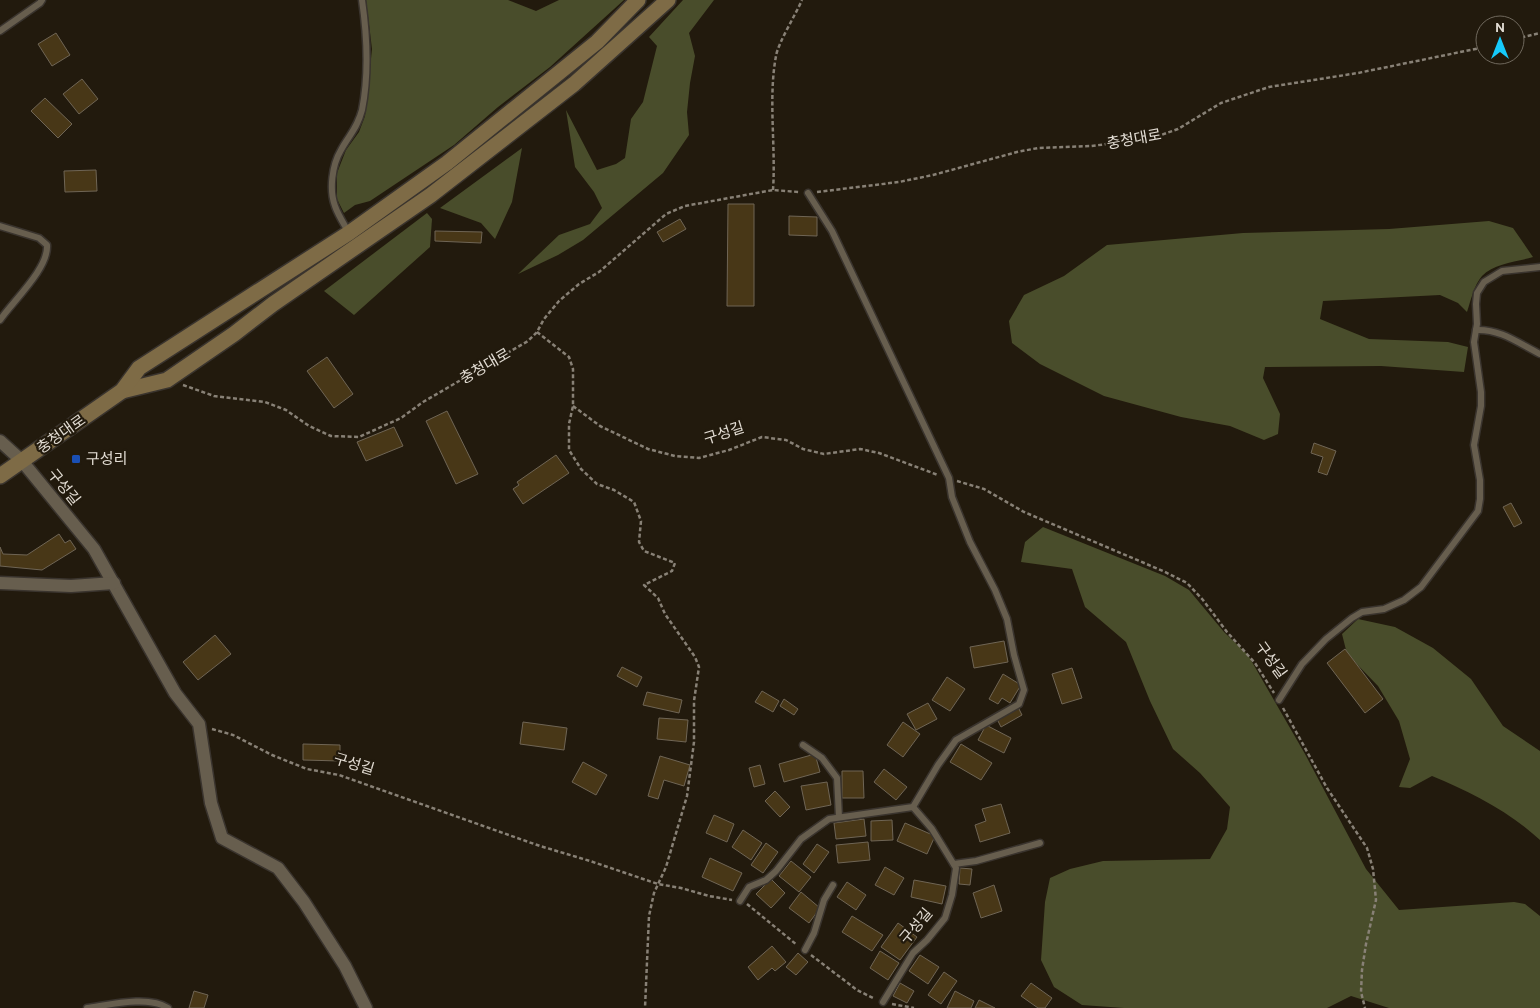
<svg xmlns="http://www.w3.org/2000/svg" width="1540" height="1008" font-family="Overpass,'Noto Sans KR',sans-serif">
<rect width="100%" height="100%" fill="#221a0d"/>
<!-- forest -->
<g fill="#494d2b">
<polygon points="366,0 508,0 536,11 559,0 624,0 550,67 498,107 454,145 370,201 355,205 344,213 337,199 337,173 346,150 359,132 365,116 372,49"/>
<polygon points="683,0 714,0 689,33 695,56 690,83 687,112 689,135 663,173 583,240 558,255 518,274 559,235 590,224 602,208 594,192 575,167 566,110 597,170 616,164 625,158 631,119 643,102 657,46 649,37"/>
<polygon points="522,148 512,202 495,239 481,223 440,208"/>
<polygon points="427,213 432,219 430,247 354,315 324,291"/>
<path d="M1489 221 1513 228 1533 257C1517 262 1494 263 1482 276 1474 285 1471 300 1467 312L1458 303 1440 295 1323 301 1320 319 1369 339 1448 342 1468 347 1464 372 1381 366 1265 367 1263 378 1280 414 1278 434 1264 440 1230 426 1181 417 1104 396 1040 364 1012 343 1009 321 1024 295 1064 276 1107 245 1243 233 1389 229Z"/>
<polygon points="1043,527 1165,576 1189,590 1224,632 1248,655 1305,754 1366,869 1399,910 1514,902 1525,904 1540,916 1540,1008 1389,1008 1351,996 1327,1008 1124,1008 1082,1005 1054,987 1041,960 1045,902 1050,878 1070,869 1103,861 1210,859 1227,829 1230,807 1200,773 1173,749 1150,701 1126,642 1085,607 1072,569 1021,562 1025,542"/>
<path d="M1358 619 1395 627 1433 648 1471 679 1503 726 1540 751V840C1510 812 1469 791 1432 776L1410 788 1399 787 1410 759 1399 721 1378 686 1347 654 1342 634Z"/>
</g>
<!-- building -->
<g fill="#483717" stroke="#6f6555">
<polygon points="56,33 70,55 52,66 38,44"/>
<polygon points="82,79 98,99 79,114 63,94"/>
<polygon points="45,98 72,124 58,138 31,111"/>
<polygon points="96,170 97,191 65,192 64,171"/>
<polygon points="728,204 754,204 754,306 727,306"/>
<polygon points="789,216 817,217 817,236 789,235"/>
<polygon points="680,219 686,229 663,242 657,232"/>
<polygon points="435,231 482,232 481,243 435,241"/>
<polygon points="327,357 353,394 334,408 307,371"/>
<polygon points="447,411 478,474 456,484 426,421"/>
<polygon points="394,427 403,446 366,461 357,442"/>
<polygon points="1314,443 1336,451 1327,475 1318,472 1323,457 1311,453"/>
<polygon points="556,455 569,473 523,504 513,489 519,485 517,482"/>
<polygon points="1511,503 1522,523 1514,527 1503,507"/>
<polygon points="59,534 65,543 70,540 76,549 42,570 0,566 0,547 3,554 27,555"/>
<polygon points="215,635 231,654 198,680 183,662"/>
<polygon points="1004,641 1008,662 974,668 970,647"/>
<polygon points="1345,649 1383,699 1365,713 1327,663"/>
<polygon points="622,667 642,677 637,687 617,676"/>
<polygon points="1072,668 1082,698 1062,704 1052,674"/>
<polygon points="1003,674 1021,685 1010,703 1002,698 998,704 989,699"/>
<polygon points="947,677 965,689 950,711 932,700"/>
<polygon points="762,691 779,701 773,712 755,702"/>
<polygon points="647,692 682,700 679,713 643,705"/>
<polygon points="784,699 798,709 794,715 780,706"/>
<polygon points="928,703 937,719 916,730 907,714"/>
<polygon points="1018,707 1022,715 1001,727 997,719"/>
<polygon points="659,718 688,720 686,742 657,739"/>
<polygon points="523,722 567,728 564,750 520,744"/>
<polygon points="903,722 920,734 903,757 887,745"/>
<polygon points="986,725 1011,738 1004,753 978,740"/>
<polygon points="303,744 340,745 340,761 303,760"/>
<polygon points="961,744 992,763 981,780 950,762"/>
<polygon points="815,754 820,772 784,782 779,764"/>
<polygon points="660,756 690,765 684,786 664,780 658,799 648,796"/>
<polygon points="583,762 607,775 596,795 572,782"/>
<polygon points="760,765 765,784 754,787 749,768"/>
<polygon points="884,769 907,787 896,800 874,782"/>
<polygon points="842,771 863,771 864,798 842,798"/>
<polygon points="827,782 831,805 806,810 801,786"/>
<polygon points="775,791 790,807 780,817 765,801"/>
<polygon points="1001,804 1010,833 980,842 975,825 986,821 982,809"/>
<polygon points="714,815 734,824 727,842 706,833"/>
<polygon points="864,819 866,836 836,839 834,823"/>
<polygon points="892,820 893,840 871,841 871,821"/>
<polygon points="905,823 935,836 927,854 897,841"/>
<polygon points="743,830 762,843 751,860 732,847"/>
<polygon points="868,842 870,860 838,863 836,845"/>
<polygon points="766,843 778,852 763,873 751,865"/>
<polygon points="817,844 829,852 814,873 803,864"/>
<polygon points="710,858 742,873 733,891 702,877"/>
<polygon points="791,861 811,877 799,892 779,876"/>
<polygon points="885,867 904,878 894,895 875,885"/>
<polygon points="960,868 972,869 970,885 959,884"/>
<polygon points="771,879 785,893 771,908 756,894"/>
<polygon points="914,880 946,886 942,904 911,897"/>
<polygon points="847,882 866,895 856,910 837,897"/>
<polygon points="994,885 1002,911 981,918 973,893"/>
<polygon points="801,892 820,908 809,923 789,908"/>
<polygon points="852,916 883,935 872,951 842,932"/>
<polygon points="898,923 917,937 900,960 881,947"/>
<polygon points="772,946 786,962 775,971 772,968 758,980 748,967"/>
<polygon points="880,951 899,963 888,980 870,968"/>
<polygon points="798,953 808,962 796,975 786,967"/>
<polygon points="920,955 939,967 928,984 909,971"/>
<polygon points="944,972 957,981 941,1004 928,995"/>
<polygon points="900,983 914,991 907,1003 893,996"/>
<polygon points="1031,983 1052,998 1045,1008 1038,1008 1021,996"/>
<polygon points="194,991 208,995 204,1008 189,1008"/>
<polygon points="955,991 974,1001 971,1008 947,1008"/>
<polygon points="979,1000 995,1008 975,1008"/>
</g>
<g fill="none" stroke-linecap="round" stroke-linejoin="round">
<defs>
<g id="lane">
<polyline points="0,31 40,3 42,0"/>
<polyline points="808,193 832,231 949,478 952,497 970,542 995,590 1007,619 1014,655 1024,690 1019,704 956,740 938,765 913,807 932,829 956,868 952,895 945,918 927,940 913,953 883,1002"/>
<path d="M0 226 39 238 47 245C49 268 13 301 0 320"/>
<path d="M349 233C344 224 338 215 335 206 329 190 332 165 341 150 349 135 357 129 362 110 369 75 367 35 362 0"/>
<path d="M1476 330C1501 329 1518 343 1540 354"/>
<polyline points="1279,700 1302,664 1326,639 1352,618 1362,612 1384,609 1404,600 1421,587 1478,511 1480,499 1480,480 1474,445 1481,406 1481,392 1474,342 1477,324 1476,304 1477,293 1484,282 1502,271 1540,267"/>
<polyline points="803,745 822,758 837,778 839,817"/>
<polyline points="954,864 976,861 1040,843"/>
<polyline points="740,901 749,887 766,880 776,871 801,839 829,819 913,807"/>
<polyline points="805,950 814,933 824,900 833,885"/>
<path d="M87 1008C109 1005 148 995 168 1008"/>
</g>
<g id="street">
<polyline points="0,441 22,461 94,549 175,693 199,724 211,803 222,838 278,868 304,902 345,966 366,1008"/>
<polyline points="0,583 71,586 114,583"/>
</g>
<g id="secondary">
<polyline points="122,391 167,380 234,334 273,304 431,195 574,84 668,0"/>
<polyline points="0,476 122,391 139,368 349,233 447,163 597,42 638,0"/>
</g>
</defs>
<!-- lane casing -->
<use href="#lane" stroke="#3a342e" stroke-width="9"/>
<!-- street casing -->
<use href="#street" stroke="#3a342e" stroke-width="15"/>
<!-- secondary casing -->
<use href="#secondary" stroke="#3a342e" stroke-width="18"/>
<!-- path -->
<g stroke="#888176" stroke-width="2.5" stroke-dasharray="4 2.5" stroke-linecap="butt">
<polyline points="1515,39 1540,33"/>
<path d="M773 190C776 147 768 98 776 56 778 43 796 14 802 0"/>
<polyline points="817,192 899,182 933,175 1017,152 1038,148 1091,146 1132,141 1161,135 1178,129 1221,103 1269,87 1358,73 1485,47"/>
<polyline points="537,332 569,357 573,369 573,406 569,424 569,450 581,469 597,484 614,490 634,502 641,521 639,542 644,551 675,563 672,571 644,585 658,598 665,614 695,657 699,667 694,701 694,742 687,796 666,867 654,893 649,916 645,1008"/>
<polyline points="183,385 214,396 265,402 286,410 309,426 331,436 359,437 401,418 423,402 528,341 537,332 544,319 559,301 579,284 599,272 666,214 685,206 773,190 799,192"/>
<polyline points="573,406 600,426 648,449 675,456 699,458 729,450 762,437 786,440 803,449 824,454 860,449 879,453 938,475"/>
<polyline points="957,481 984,489 1024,512 1163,571 1187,583 1203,600 1227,632 1255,663 1274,693"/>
<polyline points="1283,708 1327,788 1367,848 1373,869 1376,900 1366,944 1362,970 1361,992 1365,1008"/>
<polyline points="212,729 233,735 272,755 307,769 339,775 540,846 590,861 658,884 681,888 709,896 732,900"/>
<polyline points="747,904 797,945"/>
<polyline points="811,955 857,990 875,999"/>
<polyline points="892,1004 914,1008"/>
</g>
<!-- lane -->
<use href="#lane" stroke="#675e4e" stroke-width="6"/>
<!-- street -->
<use href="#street" stroke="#675e4e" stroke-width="12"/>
<!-- secondary -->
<use href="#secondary" stroke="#7e6b46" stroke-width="15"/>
</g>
<!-- markers -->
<rect fill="#1a4fb4" stroke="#221a0d" stroke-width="2" x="71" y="454" width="10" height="10" rx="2.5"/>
<g text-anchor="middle" stroke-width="4.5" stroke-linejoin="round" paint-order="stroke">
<!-- street labels -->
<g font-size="15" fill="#e2dcd3" stroke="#221a0d">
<text transform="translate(1134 139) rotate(-10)" y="5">충청대로</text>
<text transform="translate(485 366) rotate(-30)" y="5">충청대로</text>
<text transform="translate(724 433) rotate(-18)" y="5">구성길</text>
<text transform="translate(61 434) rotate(-35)" y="5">충청대로</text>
<text transform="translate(64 487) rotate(51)" y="5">구성길</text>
<text transform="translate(1271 660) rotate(54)" y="5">구성길</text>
<text transform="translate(354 764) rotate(17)" y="5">구성길</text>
<text transform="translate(916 926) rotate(-50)" y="5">구성길</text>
</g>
<!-- poi labels -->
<g font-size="15" fill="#e2dcd3" stroke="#221a0d" text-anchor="start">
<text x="86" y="464">구성리</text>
</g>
</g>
<!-- north arrow -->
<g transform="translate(1500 40)"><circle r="24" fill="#221a0d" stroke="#6f685c"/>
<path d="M0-4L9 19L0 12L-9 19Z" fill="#16cafb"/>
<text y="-8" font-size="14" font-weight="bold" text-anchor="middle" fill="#e2dcd3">N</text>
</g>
</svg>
